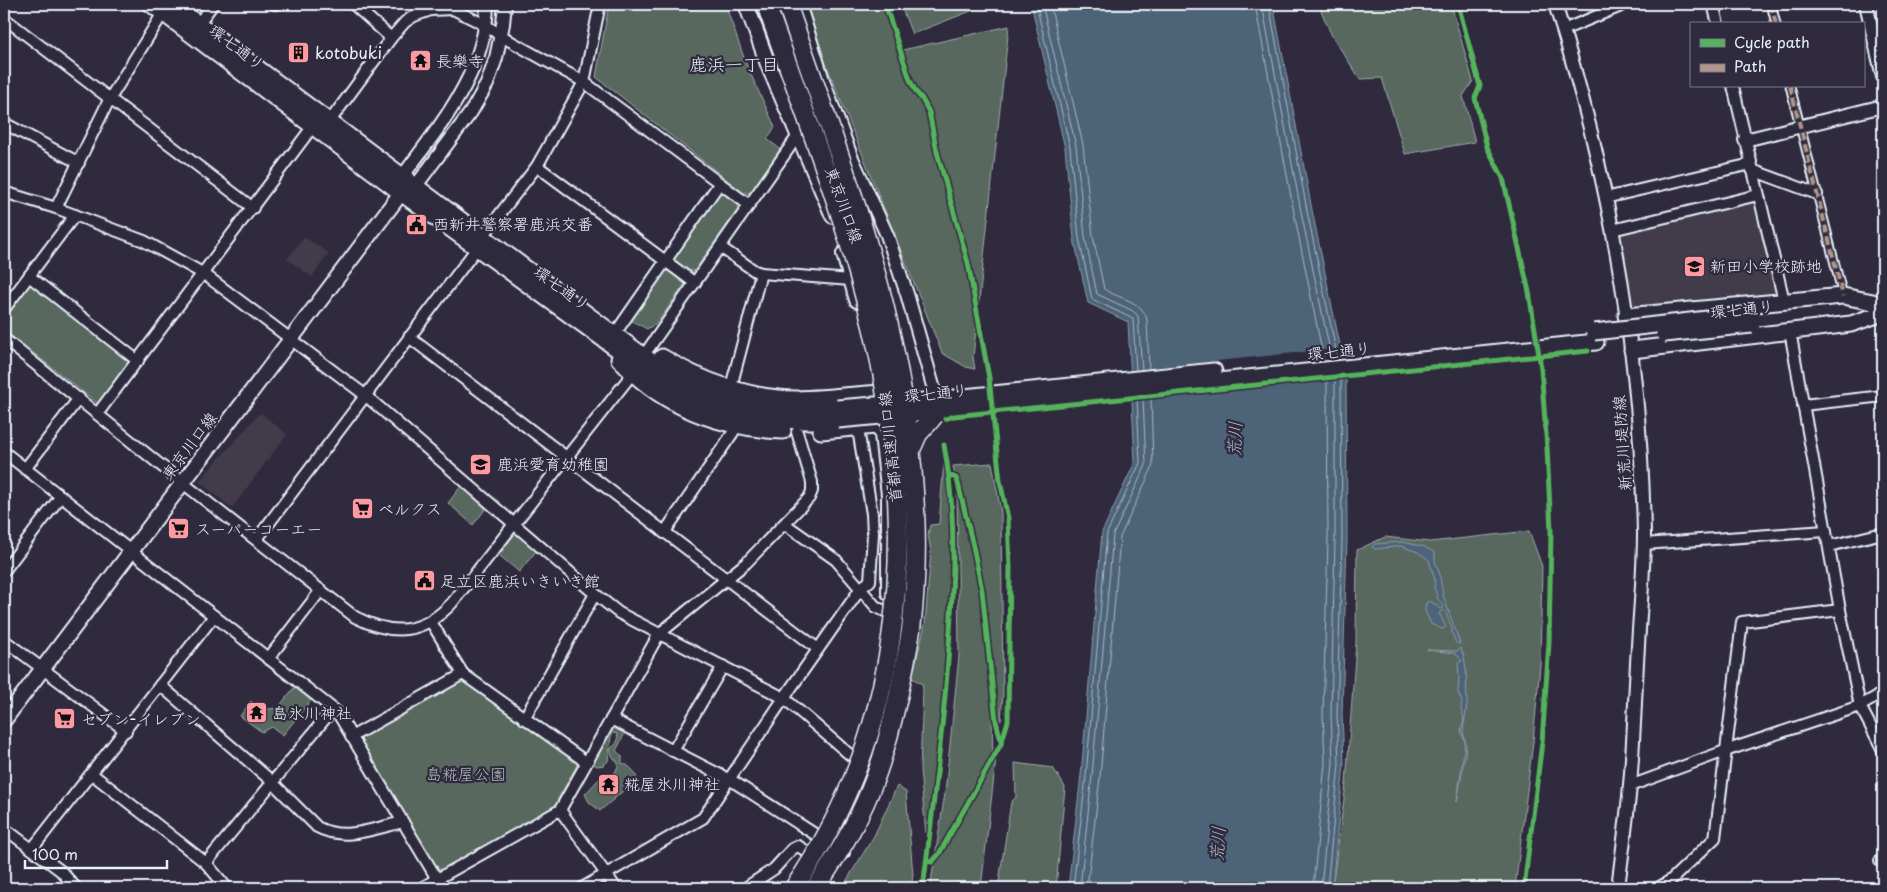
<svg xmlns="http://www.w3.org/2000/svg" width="1887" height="892" font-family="'Playpen Sans','Klee One',sans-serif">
<rect width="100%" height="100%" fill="#2f2a3d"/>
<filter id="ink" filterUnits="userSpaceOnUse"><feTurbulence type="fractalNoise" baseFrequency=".02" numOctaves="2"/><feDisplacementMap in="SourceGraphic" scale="10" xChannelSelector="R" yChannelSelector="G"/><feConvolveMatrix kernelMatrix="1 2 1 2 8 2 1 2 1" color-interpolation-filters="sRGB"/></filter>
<g filter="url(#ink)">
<!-- built -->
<g fill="#433b48">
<polygon points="1754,199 1776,298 1629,311 1617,230"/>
<polygon points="304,237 329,253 312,277 287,259"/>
<polygon points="260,413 287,434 232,508 200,482 200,480"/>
</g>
<!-- green -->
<g fill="#59685e" stroke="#a0acab">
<polygon points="609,4 725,4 747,66 775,127 767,139 780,149 751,193 744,193 596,77"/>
<polygon points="804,4 885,4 894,31 898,51 1009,26 973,357 975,369 966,367 942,353 820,49"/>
<polygon points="900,4 989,4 912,34"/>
<polygon points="1318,4 1451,4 1473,81 1463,96 1475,142 1405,154 1382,78 1360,79 1332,36"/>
<polygon points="717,193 722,193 737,204 739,208 694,271 688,271 674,261 673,257"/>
<polygon points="666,268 684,281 685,284 657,323 647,329 632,321 632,317"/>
<polygon points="32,285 129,360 130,364 100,403 97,403 4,330 4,317 27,286"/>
<polygon points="944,460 950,531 950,629 927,845 920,770 923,689 922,684 912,678 925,624 931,551 928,535 930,525 939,524"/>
<polygon points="992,463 1001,512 1003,692 1001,721 992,722 993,756 996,759 981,888 930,888 945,793 959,656 957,486 953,466"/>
<polygon points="462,485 487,507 473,525 448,503"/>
<polygon points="1529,531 1542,566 1540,666 1533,742 1515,888 1332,888 1346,784 1356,643 1357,550 1385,537 1430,542"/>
<polygon points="519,533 538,549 519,572 499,555 515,534"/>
<polygon points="461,680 577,762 577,765 558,799 558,804 553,809 443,873 437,870 360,742 360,735"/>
<polygon points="296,688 311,700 283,735 272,727 262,732 240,716 251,701 254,704 253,707 262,714 268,709 278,708 293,689"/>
<path d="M615 726 625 733 616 751 622 756V763C629 765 636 772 637 779L600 811 589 802 585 794 599 779 611 781 618 766V762C613 759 610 753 611 748 617 744 619 741 617 734L614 733 611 736 609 754 608 761 604 765 597 766 592 763 612 727Z"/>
<polygon points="1015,763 1053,768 1065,787 1056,888 998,888 1011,802 1016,797"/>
<polygon points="897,786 906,792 913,875 911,888 842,888 874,836"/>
</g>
<!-- water -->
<g fill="#4d6478" stroke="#8b9cab">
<polygon points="1031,4 1273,4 1313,215 1346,374 1347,540 1342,714 1344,764 1332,888 1068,888 1081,775 1102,532 1135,462 1128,322 1088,303 1074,239 1065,148"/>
<polygon points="1403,542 1425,547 1435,553 1435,561 1439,572 1443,595 1460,644 1456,643 1452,633 1452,628 1445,611 1443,610 1439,613 1446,627 1442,629 1431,624 1425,611 1426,603 1430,601 1436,605 1440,609 1443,608 1444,606 1438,599 1434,587 1435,580 1429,560 1418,552 1401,546 1375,549 1372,547 1375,544"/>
<polygon points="1460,648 1464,657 1466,668 1467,704 1463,731 1466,745 1465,755 1457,802 1465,742 1461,731 1464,719 1461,709 1462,702 1458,692 1459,678 1458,663 1462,661 1455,653 1427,650 1457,651"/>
</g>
<!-- pier -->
<polygon fill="#2f2a3d" points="1343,348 1349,378 1129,401 1128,370"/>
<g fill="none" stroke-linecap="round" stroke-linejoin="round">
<!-- shore -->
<g stroke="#aab9c5" stroke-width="1">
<polyline points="1036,4 1070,147 1079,238 1092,299 1133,319 1136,370"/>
<polyline points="1042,4 1076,146 1085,237 1097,294 1133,311 1138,316 1142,370"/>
<path d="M1050 4 1083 145 1093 236 1104 289C1118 299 1143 300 1147 320L1149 369"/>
<polyline points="1255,4 1295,218 1324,361"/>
<polyline points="1262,4 1302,217 1332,360"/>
<polyline points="1269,4 1308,216 1338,360"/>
<polyline points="1073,888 1086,776 1107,533 1140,463 1137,398"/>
<polyline points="1080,888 1092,776 1113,535 1146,465 1143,398"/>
<polyline points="1087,888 1100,777 1120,537 1153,466 1151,397"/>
<polyline points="1313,888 1325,763 1323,714 1328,539 1327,379"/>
<polyline points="1321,888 1333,763 1331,714 1335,539 1335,378"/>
<polyline points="1327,888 1339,764 1337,714 1342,540 1341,377"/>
</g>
<defs>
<g id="pedestrian">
<polyline points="1771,4 1776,24"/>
<polyline points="1790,86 1843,296"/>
</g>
<g id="minor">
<polyline points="275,4 277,4"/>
<polyline points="353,4 391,38"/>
<polyline points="1713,4 1718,24"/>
<polyline points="4,18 253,208"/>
<polyline points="199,23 213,4"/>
<polyline points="1563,30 1626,4"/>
<polyline points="1733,86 1784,301"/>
<polyline points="330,121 391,38 405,22 414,16 431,10 453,9 485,25 510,41 584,82 749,205"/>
<polyline points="4,123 79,163"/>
<polyline points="537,166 695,283"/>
<polyline points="1752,170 1817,194"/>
<polyline points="4,192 56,208 144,241 204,274 365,395 595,594 619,613 784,698 856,760 880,773"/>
<polyline points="1605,198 1751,164"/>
<polyline points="56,208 109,100 163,13"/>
<polyline points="1612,230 1758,195"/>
<polyline points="483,236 537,166 584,82 600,4"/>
<polyline points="720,247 755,271 761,273 851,280"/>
<polyline points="29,276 138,361"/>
<polyline points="4,309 75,215"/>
<polyline points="1790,331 1840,610 1860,706 1883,750"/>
<polyline points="614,335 719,184"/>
<polyline points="409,337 818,649"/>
<path d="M4 339 174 476 355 617C392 636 422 635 452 603L632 374"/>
<polyline points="649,348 799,134"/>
<polyline points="731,387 761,273"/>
<polyline points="1803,405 1883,396"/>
<polyline points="98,413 313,126"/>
<polyline points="4,452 337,712 437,879"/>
<polyline points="25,469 79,398"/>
<polyline points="785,524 836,560 876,607 889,613"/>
<polyline points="664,533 732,434 737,425"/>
<polyline points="257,539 477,248"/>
<polyline points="1644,544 1826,531"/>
<polyline points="1829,546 1883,533"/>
<polyline points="4,571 61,496"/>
<polyline points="431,622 463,674"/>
<polyline points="4,640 126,731"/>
<polyline points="268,659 321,590"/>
<path d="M160 685 268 778 317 827C344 842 375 828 403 822"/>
<polyline points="524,719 595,594"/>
<polyline points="611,719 734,782 844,853"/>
<polyline points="351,737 463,674 586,762"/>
<polyline points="673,751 723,666"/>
<polyline points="92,774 206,863 227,888"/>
<polyline points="1630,786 1725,751 1860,706 1883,693"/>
<polyline points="560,810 616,888"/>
<polyline points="4,828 61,871 76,888"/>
<polyline points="32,849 214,616"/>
<polyline points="1880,861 1883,858"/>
<polyline points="206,863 333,709"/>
<polyline points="421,888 560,810 659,634 746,563 809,498 812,491 812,482 797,432"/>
<polyline points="582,888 703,818 784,698 861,588 870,581 873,534 872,514 858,429"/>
<polyline points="745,888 774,869 792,849 798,846 811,854"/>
<polyline points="1658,888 1671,880 1715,838 1742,622 1840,610"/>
</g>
<g id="tertiary">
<polyline points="799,4 824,83 851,156 887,235 907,294 937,400"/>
<path d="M1555 4C1609 175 1641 355 1644 534 1644 571 1640 609 1638 646 1635 693 1634 739 1630 785 1627 820 1622 854 1618 888"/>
<polyline points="1866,4 1883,77"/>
<polyline points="1745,140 1883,106"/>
<path d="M402 177C440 125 486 73 487 4"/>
<polyline points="415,187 471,112 487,84 496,58 503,24 505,4"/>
<polyline points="880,426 888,495 888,593"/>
</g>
<g id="secondary">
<polyline points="746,4 769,67 833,216"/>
<polyline points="777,4 837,173 854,230"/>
<polyline points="844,254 857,300"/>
<polyline points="4,720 401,193 410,189"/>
</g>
<g id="primary">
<path d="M151 4 401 193 664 383C722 416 772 424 838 420"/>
<path d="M172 4 603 326C636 350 670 378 709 394 750 410 794 412 837 408"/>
<polyline points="1626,316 1843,296 1873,302"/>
<polyline points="1632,350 1851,324 1880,314"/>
<path d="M662 357C701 381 751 399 797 399 829 398 862 394 894 392"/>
<path d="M619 359C662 407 720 428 783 431"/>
<polyline points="925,401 1214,371"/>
<polyline points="927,411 1596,342"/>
<polyline points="821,431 897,424"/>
</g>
<g id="motorway">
<polyline points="814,102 821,129"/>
<polyline points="928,423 939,410"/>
</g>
</defs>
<!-- pedestrian casing -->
<use href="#pedestrian" stroke="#e8f1f8" stroke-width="11"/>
<!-- minor casing -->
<use href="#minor" stroke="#e8f1f8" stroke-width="14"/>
<!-- tertiary casing -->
<use href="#tertiary" stroke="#e8f1f8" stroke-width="16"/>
<!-- secondary casing -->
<use href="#secondary" stroke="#e8f1f8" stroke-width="18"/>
<!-- primary casing -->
<use href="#primary" stroke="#e8f1f8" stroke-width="19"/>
<!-- motorway casing -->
<use href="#motorway" stroke="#e8f1f8" stroke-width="21"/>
<!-- pedestrian -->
<use href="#pedestrian" stroke="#2f2a3d" stroke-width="7"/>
<!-- minor -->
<use href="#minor" stroke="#2f2a3d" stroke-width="10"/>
<!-- tertiary -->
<use href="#tertiary" stroke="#2f2a3d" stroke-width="12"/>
<!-- secondary -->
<use href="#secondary" stroke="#2f2a3d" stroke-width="14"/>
<!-- primary -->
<use href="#primary" stroke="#2f2a3d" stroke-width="15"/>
<!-- motorway -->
<use href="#motorway" stroke="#2f2a3d" stroke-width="18"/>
<defs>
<g id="primary-bridge">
<polyline points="1594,332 1751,314"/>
<polyline points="1664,334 1752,325"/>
<polyline points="837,408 925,401"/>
<polyline points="838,420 925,412"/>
</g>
<g id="motorway-bridge">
<path d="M766 4C807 121 855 239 880 362 916 547 903 729 794 888"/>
<path d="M787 4C823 109 863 213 888 321 911 420 923 529 911 630 908 651 903 672 899 693 891 727 883 760 870 791 856 826 836 857 816 888"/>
<polyline points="910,452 918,434 928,423"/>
</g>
</defs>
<!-- primary-bridge casing -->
<use href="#primary-bridge" stroke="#e8f1f8" stroke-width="19" stroke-linecap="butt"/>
<!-- motorway-bridge casing -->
<use href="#motorway-bridge" stroke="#e8f1f8" stroke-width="21" stroke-linecap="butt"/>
<!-- primary-bridge -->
<use href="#primary-bridge" stroke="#2f2a3d" stroke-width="15"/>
<!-- motorway-bridge -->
<use href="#motorway-bridge" stroke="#2f2a3d" stroke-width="18"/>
<!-- quiet -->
<g stroke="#b2968c" stroke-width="4" stroke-dasharray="8 4" stroke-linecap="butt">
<polyline points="1771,4 1776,24"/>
<polyline points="1790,86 1843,296"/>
</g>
<defs>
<g id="cycleway">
<polyline points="885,4 910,80 916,92 922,99 929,112 937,152 968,263 989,378 1000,481 1008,518 1010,568 1008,721 1001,744 939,854 932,862 927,861"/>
<polyline points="1458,4 1480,86 1475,98 1487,147 1503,178 1529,292 1541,368 1547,448 1551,531 1549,643 1542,742 1524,888"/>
<polyline points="945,419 954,416 1588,351"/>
<polyline points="949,475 956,478 958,483 973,546 982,590 996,721 1001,741"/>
<path d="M923 888C932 817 941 745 947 673 953 597 958 520 944 445"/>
</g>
</defs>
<!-- cycleway casing -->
<use href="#cycleway" stroke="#2f2a3d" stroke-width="8"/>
<!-- cycleway -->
<use href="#cycleway" stroke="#56b35d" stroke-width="5"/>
</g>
</g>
<!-- icons -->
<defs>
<symbol id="building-square" viewBox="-11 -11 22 22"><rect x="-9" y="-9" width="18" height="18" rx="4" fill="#ff9aa2" stroke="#2f2a3d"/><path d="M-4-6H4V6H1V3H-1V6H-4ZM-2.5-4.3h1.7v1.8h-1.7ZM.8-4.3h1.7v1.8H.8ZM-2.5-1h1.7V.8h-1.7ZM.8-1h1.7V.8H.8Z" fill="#111"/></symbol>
<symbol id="temple-square" viewBox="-11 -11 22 22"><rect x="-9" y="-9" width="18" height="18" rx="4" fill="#ff9aa2" stroke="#2f2a3d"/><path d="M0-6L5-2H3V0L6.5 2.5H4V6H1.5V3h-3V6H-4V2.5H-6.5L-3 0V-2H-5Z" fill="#111"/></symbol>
<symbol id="civic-square" viewBox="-11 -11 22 22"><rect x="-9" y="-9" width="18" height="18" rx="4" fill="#ff9aa2" stroke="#2f2a3d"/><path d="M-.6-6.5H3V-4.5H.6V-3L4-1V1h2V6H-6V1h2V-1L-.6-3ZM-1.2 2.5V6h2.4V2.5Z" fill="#111"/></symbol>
<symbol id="school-square" viewBox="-11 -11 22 22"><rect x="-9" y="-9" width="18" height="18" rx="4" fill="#ff9aa2" stroke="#2f2a3d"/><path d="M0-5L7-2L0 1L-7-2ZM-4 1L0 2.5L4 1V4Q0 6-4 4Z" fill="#111"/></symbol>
<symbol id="supermarket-square" viewBox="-11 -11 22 22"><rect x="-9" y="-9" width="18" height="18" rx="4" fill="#ff9aa2" stroke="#2f2a3d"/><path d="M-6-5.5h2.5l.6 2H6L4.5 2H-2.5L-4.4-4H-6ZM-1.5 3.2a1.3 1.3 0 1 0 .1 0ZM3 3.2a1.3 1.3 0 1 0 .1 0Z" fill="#111"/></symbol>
</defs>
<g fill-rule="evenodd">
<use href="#building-square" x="286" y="40" width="25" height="25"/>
<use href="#temple-square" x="408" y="48" width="25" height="25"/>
<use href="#civic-square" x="404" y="212" width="25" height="25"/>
<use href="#school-square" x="1682" y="254" width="25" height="25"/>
<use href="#school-square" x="468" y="452" width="25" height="25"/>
<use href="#supermarket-square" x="350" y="496" width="25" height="25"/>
<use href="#supermarket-square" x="166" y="516" width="25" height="25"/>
<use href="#civic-square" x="412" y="568" width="25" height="25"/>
<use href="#temple-square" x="244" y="700" width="25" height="25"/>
<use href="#supermarket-square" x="52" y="706" width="25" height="25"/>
<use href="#temple-square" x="596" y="772" width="25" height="25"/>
</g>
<g text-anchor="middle" stroke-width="4.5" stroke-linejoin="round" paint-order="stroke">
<!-- street labels -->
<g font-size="16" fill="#e8f1f8" stroke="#2f2a3d">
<text transform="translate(237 47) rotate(37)" y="6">環七通り</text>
<text transform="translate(844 205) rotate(70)" y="6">東京川口線</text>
<text transform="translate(562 288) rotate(36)" y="6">環七通り</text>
<text transform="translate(1742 309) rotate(-6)" y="6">環七通り</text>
<text transform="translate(1339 351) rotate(-6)" y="6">環七通り</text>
<text transform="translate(936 393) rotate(-6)" y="6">環七通り</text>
<text transform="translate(1622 443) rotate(-94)" y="6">新荒川堤防線</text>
<text transform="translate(189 446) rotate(-53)" y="6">東京川口線</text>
<text transform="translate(890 447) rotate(-96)" y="6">首都高速川口線</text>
</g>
<!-- poi labels -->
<g font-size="16" fill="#e8f1f8" stroke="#2f2a3d" text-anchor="start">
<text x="315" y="59">kotobuki</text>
<text x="436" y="67">長樂寺</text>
<text x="433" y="230">西新井警察署鹿浜交番</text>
<text x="1710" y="272">新田小学校跡地</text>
<text x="497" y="470">鹿浜愛育幼稚園</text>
<text x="378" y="515">ベルクス</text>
<text x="195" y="535">スーパーコーエー</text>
<text x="440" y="587">足立区鹿浜いきいき館</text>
<text x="272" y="719">島氷川神社</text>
<text x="81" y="725">セブン-イレブン</text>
<text x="624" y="790">糀屋氷川神社</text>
</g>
<!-- park labels -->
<g font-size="16" fill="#afbaba" stroke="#2f2a3d">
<text x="466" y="780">島糀屋公園</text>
</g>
<!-- neighbourhood labels -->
<g font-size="18" fill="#e8f1f8" stroke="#2f2a3d">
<text x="734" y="71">鹿浜一丁目</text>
</g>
<!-- water labels -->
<g font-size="18" font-style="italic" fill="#aab9c5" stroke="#2f2a3d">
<text transform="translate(1235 439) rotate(-88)" y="6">荒川</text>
<text transform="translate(1218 844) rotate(-86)" y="6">荒川</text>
</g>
</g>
<!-- margin -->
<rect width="1887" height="892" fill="none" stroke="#2f2a3d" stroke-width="20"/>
<rect x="10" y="10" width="1867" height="872" fill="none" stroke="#e8f1f8" stroke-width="2" filter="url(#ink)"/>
<!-- legend -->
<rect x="1690" y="22" width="175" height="65" fill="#2f2a3d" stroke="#797a88"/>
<rect x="1700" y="39" width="25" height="8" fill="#56b35d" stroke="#797a88"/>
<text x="1734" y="48" font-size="15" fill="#e8f1f8">Cycle path</text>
<rect x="1700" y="64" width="25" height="8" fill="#b2968c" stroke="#797a88"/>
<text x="1734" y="72" font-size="15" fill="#e8f1f8">Path</text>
<!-- scale -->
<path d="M25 860v8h142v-8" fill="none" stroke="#e8f1f8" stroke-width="2.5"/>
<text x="32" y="860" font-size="15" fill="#e8f1f8" stroke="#2f2a3d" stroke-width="4" paint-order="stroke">100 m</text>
</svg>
